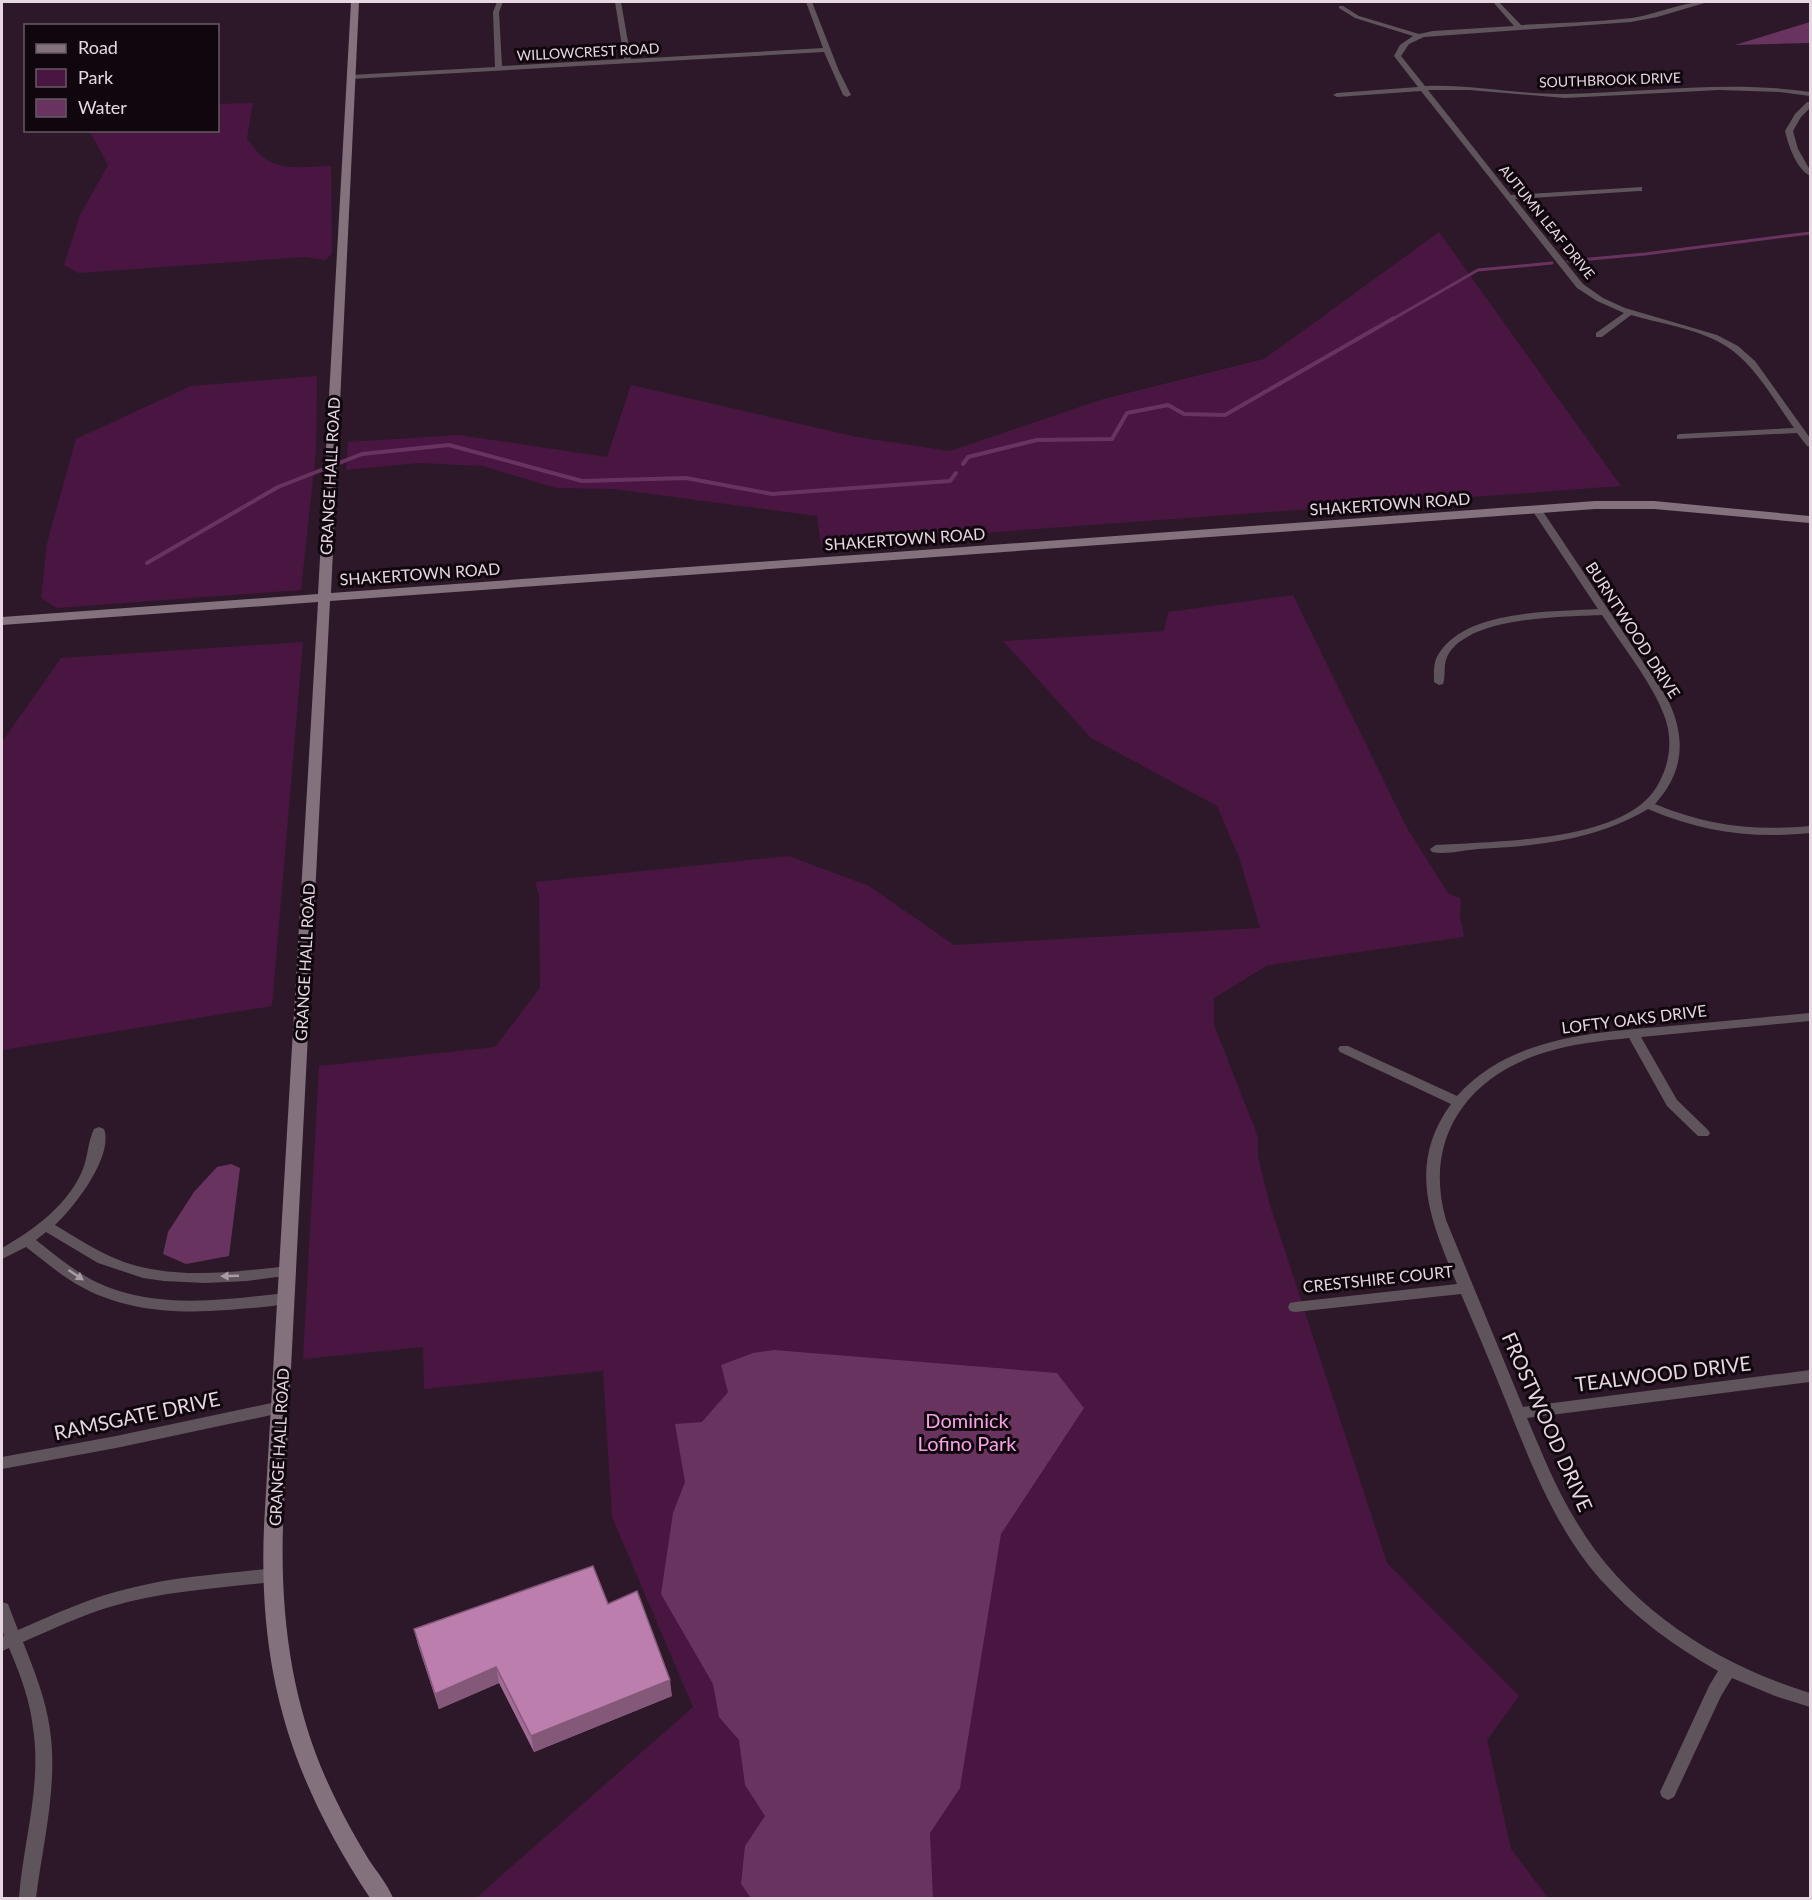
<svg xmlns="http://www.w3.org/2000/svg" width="1812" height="1900" font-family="Lato,sans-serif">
<rect width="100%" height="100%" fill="#2d1829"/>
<!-- green -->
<g fill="#481640">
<path d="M253 103 247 138C269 174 293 167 331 166L332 254 325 260 305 257 78 273 64 265 80 215 108 165 90 132 87 131 218 130V104Z"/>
<polygon points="1439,232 1621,486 821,545 817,516 613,489 556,488 483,466 419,463 346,470 348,442 459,435 607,457 631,385 857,437 950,451 1100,400 1264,359"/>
<polygon points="317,376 316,451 301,590 57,608 41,598 47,543 76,439 191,386"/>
<polygon points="1293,595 1407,828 1448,893 1461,899 1460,917 1464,937 1268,965 1214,998 1214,1025 1258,1137 1258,1157 1269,1202 1387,1563 1519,1696 1487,1740 1511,1849 1548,1898 476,1898 693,1707 612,1517 603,1371 424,1389 423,1347 303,1359 319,1066 495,1047 540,988 539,895 535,882 789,856 869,886 954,945 1260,928 1240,860 1217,806 1091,738 1003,641 1164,631 1168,612"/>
<polygon points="303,642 272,1006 2,1050 2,742 61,658"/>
</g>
<!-- water -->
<g fill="#69335f">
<polygon points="1810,22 1810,43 1735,45"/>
<polygon points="231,1164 240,1168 229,1256 186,1264 163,1254 168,1232 194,1192 217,1167"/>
<polygon points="774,1350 1057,1373 1084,1408 1001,1534 960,1788 930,1833 933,1898 751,1898 741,1884 745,1846 765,1816 745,1785 739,1740 719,1717 713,1684 661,1594 673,1513 685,1482 675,1424 702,1422 728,1392 721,1365 753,1353"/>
</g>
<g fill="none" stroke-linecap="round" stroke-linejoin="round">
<!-- stream-far1 -->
<g stroke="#69335f" stroke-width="3">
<polyline points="1568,261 1645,254 1810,233"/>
<polyline points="1391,320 1478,270 1552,263"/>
</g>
<!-- stream -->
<g stroke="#69335f" stroke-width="4">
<polyline points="963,464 968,457 1037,440 1112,439 1127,413 1168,405 1184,414 1225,415 1394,318"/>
<polyline points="147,563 278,487 362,454 449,445 582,481 686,478 772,494 950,481 956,473"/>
</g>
<!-- street -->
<g fill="#5f545c" fill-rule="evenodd">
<polygon points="497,2 503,2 499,12 502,66 624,59 615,2 621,2 631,59 823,48 806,2 812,2 839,71 851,95 847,97 843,95 824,52 351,79 347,77 351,75 495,67 493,12"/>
<path d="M1493 2H1499L1521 25C1558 23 1595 22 1632 18 1654 15 1688 0 1708 2L1657 17 1631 22 1424 37 1409 44 1401 56 1425 86C1473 84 1519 95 1567 94 1649 92 1729 80 1810 92V96L1780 92 1719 90 1565 98 1469 90H1428L1511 195 1642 187V191H1639L1515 199 1583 284 1603 298 1625 308 1717 335 1738 346 1755 361 1810 438V447L1807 446 1797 433 1677 439V435L1680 434 1794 428C1775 402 1758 370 1733 351 1704 329 1665 325 1631 315L1602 337H1596V333L1624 313 1597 301 1577 288 1421 91 1337 97 1333 95 1337 93 1418 87 1394 56 1400 45 1413 36 1355 18 1339 8V6H1343L1359 16 1419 34 1433 31 1514 26Z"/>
<path d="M1807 102H1810V108L1801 117 1793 131 1798 149 1810 170V176C1796 168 1789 147 1785 131L1795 114Z"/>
<path d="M1537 507 1542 510 1667 698C1686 736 1685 771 1655 804 1708 826 1753 831 1810 826V833C1753 839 1701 832 1648 809 1596 840 1538 846 1478 849 1464 850 1446 855 1432 852L1430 849 1436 845C1494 841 1602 842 1646 800 1655 792 1661 780 1665 769 1671 751 1671 733 1664 715 1653 684 1621 644 1602 615 1563 617 1467 616 1447 657 1443 666 1446 676 1443 684L1439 685 1434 682C1434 673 1433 663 1438 655 1465 609 1552 612 1598 609L1532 510Z"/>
<path d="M1810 1013V1021L1641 1037 1677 1100 1708 1130 1710 1133 1708 1136H1698L1667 1106 1629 1038C1600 1041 1571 1044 1543 1053 1466 1077 1423 1140 1446 1220L1523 1407 1810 1370V1382L1527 1418C1542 1453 1556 1489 1576 1521 1627 1608 1716 1664 1810 1693V1707L1775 1696 1732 1678 1721 1696 1674 1797 1668 1800 1662 1797 1660 1792 1709 1686 1718 1671C1674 1646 1634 1617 1600 1579 1555 1528 1530 1461 1505 1399 1491 1364 1476 1329 1461 1294L1295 1312 1290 1311 1288 1307 1290 1303 1295 1302 1457 1284C1431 1221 1406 1166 1451 1104L1340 1052 1338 1049 1340 1046H1348L1457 1096C1513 1033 1605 1032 1682 1025 1725 1021 1767 1017 1810 1013Z"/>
<path d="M99 1127 104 1129C114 1156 74 1208 55 1225 77 1238 99 1253 124 1262 176 1280 234 1272 288 1266L293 1267 295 1271 293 1275 247 1281 205 1283 164 1281 143 1278 98 1263 46 1232 36 1240C55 1255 74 1271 96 1282 156 1310 223 1300 286 1293L291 1294 293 1298 291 1302C271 1308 247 1308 227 1310 176 1314 123 1311 78 1285 59 1274 43 1260 26 1247L2 1259V1248C34 1230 69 1204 83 1169 88 1156 88 1141 94 1129Z"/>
<polygon points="281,1401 286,1403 288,1407 286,1411 281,1413 116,1448 2,1469 2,1457 116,1436"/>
<path d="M273 1568 278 1570 281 1575 278 1580 273 1582C220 1588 165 1591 113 1606 82 1615 53 1629 23 1642 34 1670 46 1699 50 1730 58 1785 43 1843 36 1898H19C23 1842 42 1786 33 1728 30 1700 20 1674 9 1648L2 1651V1637L4 1636 2 1628V1602L8 1604 18 1630C55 1614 91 1597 131 1588 177 1576 226 1574 273 1568Z"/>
</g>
<!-- secondary -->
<path fill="#83717e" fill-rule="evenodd" d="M351 2H359L331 593 1595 501H1654L1810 516V523L1654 509H1595L330 601 283 1526C280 1622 293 1714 336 1800 346 1821 357 1840 369 1860 377 1872 388 1885 393 1898H370C290 1777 258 1672 264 1526L318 602 2 625V617L318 594Z"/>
</g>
<!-- wall -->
<polygon fill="#a16c95" points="608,1604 672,1696 534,1752 499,1683 439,1709 418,1645 414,1629"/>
<!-- shaded-wall -->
<g fill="#835879">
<polygon points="496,1667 499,1683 439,1709 435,1694"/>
<polygon points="670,1680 672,1696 534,1752 531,1736"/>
</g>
<!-- building -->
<polygon fill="#bb7ead" stroke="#835879" stroke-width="1.5" points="593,1566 608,1604 637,1591 670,1680 531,1736 496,1667 435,1694 414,1629"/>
<!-- one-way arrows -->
<defs><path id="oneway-solid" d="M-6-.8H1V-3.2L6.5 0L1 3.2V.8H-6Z" transform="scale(1.5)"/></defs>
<g fill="#a99ca6">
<use href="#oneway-solid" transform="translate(76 1275) rotate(34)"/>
<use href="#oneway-solid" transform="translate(230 1276) rotate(178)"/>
</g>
<g text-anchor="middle" stroke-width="6" stroke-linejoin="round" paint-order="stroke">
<!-- far-street labels -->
<g font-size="14" fill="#e6d7e2" stroke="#10070e">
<text transform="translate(588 52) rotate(-3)" y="5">WILLOWCREST ROAD</text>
<text transform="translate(1610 80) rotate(-2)" y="5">SOUTHBROOK DRIVE</text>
<text transform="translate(1547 222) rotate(51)" y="5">AUTUMN LEAF DRIVE</text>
</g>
<!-- street labels -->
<g font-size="16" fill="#e6d7e2" stroke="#10070e">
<text transform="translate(330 476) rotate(-87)" y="6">GRANGE HALL ROAD</text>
<text transform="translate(1390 504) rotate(-4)" y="6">SHAKERTOWN ROAD</text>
<text transform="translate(905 539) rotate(-4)" y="6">SHAKERTOWN ROAD</text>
<text transform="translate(420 574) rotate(-4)" y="6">SHAKERTOWN ROAD</text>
<text transform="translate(1633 630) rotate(57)" y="6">BURNTWOOD DRIVE</text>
<text transform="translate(305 962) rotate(-87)" y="6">GRANGE HALL ROAD</text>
<text transform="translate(1634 1019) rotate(-7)" y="6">LOFTY OAKS DRIVE</text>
<text transform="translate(1378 1279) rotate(-6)" y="6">CRESTSHIRE COURT</text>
<text transform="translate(279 1447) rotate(-87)" y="6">GRANGE HALL ROAD</text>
</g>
<!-- near-street labels -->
<g font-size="20" fill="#e6d7e2" stroke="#10070e">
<text transform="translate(1663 1374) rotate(-7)" y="7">TEALWOOD DRIVE</text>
<text transform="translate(137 1416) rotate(-12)" y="7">RAMSGATE DRIVE</text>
<text transform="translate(1547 1422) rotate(66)" y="7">FROSTWOOD DRIVE</text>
</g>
<!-- near-park labels -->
<g font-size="20" fill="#f6a2e4" stroke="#10070e">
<text x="967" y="1428">Dominick<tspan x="967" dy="23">Lofino Park</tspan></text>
</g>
</g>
<!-- border -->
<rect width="1812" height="1900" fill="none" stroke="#e6d7e2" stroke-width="6"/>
<!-- legend -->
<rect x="24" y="24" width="195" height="108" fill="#10070e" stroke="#665a63" stroke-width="1.5"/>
<rect x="36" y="44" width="30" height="9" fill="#83717e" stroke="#665a63" stroke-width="1.5"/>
<text x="78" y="54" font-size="18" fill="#e6d7e2">Road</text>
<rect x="36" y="69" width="30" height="18" fill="#481640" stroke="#665a63" stroke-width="1.5"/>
<text x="78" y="84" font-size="18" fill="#e6d7e2">Park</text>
<rect x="36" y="99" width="30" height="18" fill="#69335f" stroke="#665a63" stroke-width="1.5"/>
<text x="78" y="114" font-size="18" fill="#e6d7e2">Water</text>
</svg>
